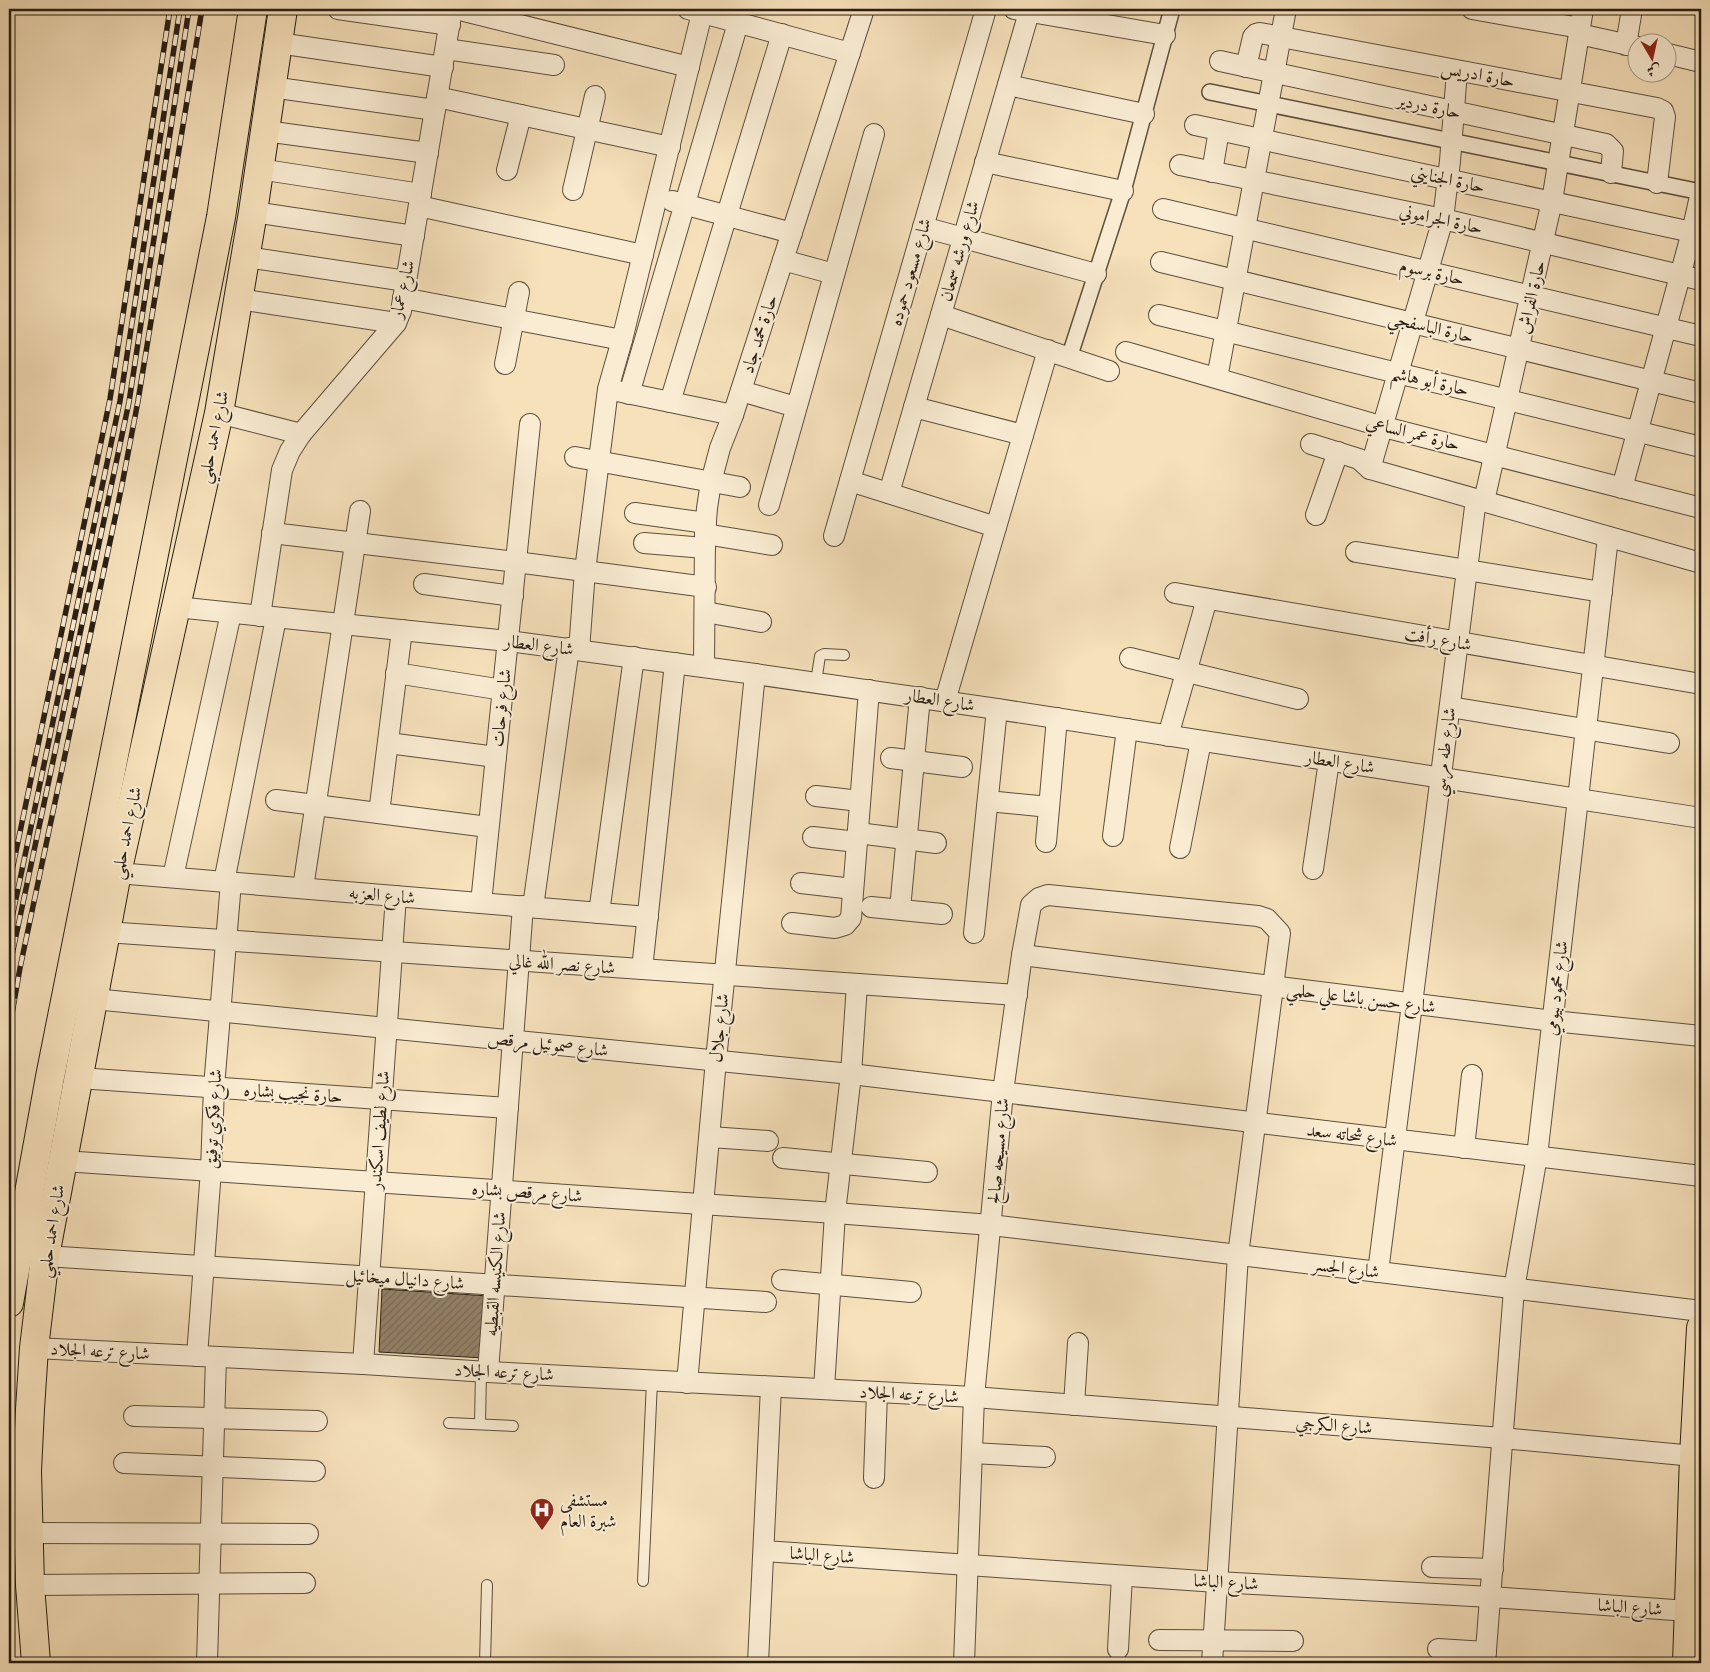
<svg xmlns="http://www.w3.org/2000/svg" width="1710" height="1672" font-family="'Sorts Mill Goudy',Amiri,serif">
<defs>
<pattern id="building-hatch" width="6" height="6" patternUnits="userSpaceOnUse" patternTransform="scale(1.25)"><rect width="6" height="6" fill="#94836b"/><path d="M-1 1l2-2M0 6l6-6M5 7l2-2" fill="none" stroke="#796b57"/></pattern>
</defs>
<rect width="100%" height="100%" fill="#f6e1bb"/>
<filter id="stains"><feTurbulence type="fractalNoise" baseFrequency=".004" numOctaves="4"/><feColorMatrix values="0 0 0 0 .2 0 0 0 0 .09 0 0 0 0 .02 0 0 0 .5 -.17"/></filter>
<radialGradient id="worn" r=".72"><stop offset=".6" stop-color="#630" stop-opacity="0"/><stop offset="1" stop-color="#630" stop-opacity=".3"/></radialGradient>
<!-- building -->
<polygon fill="url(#building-hatch)" stroke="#291e14" points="382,1289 489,1296 484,1358 379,1352"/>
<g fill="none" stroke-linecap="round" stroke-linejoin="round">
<defs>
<g id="service">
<polyline points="816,682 820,656 824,654 844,655"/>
<polyline points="449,1423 513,1426"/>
<polyline points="480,1424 481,1371"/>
<polyline points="643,1581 652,1381"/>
<polyline points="485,1663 487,1585"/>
</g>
<g id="pedestrian">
<polyline points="1210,92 1701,192"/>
<polyline points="1069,358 1123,191 1172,9"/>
</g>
<g id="minor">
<polyline points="338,9 450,25"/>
<polyline points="456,9 689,67"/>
<polyline points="688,9 850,53"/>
<polyline points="1014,9 1165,35"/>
<polyline points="1472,9 1580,28"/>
<polyline points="1579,34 1638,47"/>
<polyline points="278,43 443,67"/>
<polyline points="1626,45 1632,9"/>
<polyline points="446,49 554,65"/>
<polyline points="1668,54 1701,62"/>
<polyline points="1220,61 1606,144 1613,151 1611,173"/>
<polyline points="1246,67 1253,37 1256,34 1260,33 1657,108 1663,111 1665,117 1657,183"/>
<polyline points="1008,85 1144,114"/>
<polyline points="271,87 435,110"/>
<polyline points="437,97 670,147"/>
<polyline points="1195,125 1701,234"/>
<polyline points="265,131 428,153"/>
<polyline points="985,162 1123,191"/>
<polyline points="1180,165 1443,219 1701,280"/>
<polyline points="259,169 421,194"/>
<polyline points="507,170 521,115"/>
<polyline points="1212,172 1219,130"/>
<polyline points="573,190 595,96"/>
<polyline points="672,201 792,233"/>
<polyline points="419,206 643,255"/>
<polyline points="1163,209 1701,336"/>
<polyline points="253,212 414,236"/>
<polyline points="923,227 1096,274"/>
<polyline points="246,257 406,281"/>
<polyline points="783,260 834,274"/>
<polyline points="1161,262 1701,393"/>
<polyline points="403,298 622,340"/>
<polyline points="238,299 396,323"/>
<polyline points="941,315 1109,371"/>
<polyline points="1159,315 1701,447"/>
<polyline points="1126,352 1384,427 1701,508"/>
<polyline points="505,364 519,292"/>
<polyline points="1217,378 1286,9"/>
<polyline points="617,391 733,415"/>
<polyline points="741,391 796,407"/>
<polyline points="629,394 738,23"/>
<polyline points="670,402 782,34"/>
<polyline points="914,407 1023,435"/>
<polyline points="219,413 301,434"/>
<polyline points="1311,444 1359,459 1370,469 1701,563"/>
<polyline points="575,457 740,487"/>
<polyline points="1370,469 1443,219 1450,161 1457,71"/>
<polyline points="850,481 996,527"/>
<polyline points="1622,488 1692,232 1701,192"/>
<polyline points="889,493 1030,9"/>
<polyline points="1484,501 1552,201 1583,9"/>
<polyline points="769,505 874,134"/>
<polyline points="635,513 706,523"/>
<polyline points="1316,515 1338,452"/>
<polyline points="272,533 516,562 706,587"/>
<polyline points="705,534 772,545"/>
<polyline points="834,536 986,9"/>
<polyline points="644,543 705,548"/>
<polyline points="1356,552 1602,592"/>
<polyline points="424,584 513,596"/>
<polyline points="1175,593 1701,684"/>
<polyline points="176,607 508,641 755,674 997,709 1701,818"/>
<polyline points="705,612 761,622"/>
<polyline points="260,616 282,470 290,451 301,434 396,323 401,311 452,9"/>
<polyline points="579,650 585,571 608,389 622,340 703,9"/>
<polyline points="1130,658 1298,699"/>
<polyline points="704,667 705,534 707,508 711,482 720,448 733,415 864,9"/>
<polyline points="396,673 503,690"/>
<polyline points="945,701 1048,350"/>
<polyline points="1450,707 1669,743"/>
<polyline points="1168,736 1207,599"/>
<polyline points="388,743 496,757"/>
<polyline points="891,758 962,767"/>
<polyline points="816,796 860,801"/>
<polyline points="276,800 488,827"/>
<polyline points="988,801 1049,807"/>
<polyline points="379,813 402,630"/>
<polyline points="858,833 936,843"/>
<polyline points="1113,836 1127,729"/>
<polyline points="813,837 857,842"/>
<polyline points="1046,842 1057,718"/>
<polyline points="1180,848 1201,741"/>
<polyline points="1313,869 1329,761"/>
<polyline points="117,873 648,917"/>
<polyline points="173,877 231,613"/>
<polyline points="224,882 276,618"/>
<polyline points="801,883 853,889"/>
<polyline points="303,888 360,511"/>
<polyline points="481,903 530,424"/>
<polyline points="533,907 569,648"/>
<polyline points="871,907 942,914"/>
<polyline points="900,909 920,697"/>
<polyline points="599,913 634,657"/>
<polyline points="792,923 835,928 845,925 851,918 869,690"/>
<polyline points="106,932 1017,995"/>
<polyline points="974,933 997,709"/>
<polyline points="1022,955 1553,1021 1701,1036"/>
<polyline points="642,969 675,663"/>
<polyline points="94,999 851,1074 1701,1176"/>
<polyline points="79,1078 508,1108"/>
<polyline points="710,1137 768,1141"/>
<polyline points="1464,1148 1472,1075"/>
<polyline points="783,1158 927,1172"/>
<polyline points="63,1161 835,1213 991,1225 1701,1311"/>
<polyline points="45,1256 766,1302"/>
<polyline points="1378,1272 1476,499"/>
<polyline points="782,1280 911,1292"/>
<polyline points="34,1348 363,1364 488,1372 974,1397 1502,1438 1694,1456"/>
<polyline points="197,1356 211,1170 214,1087 231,882"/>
<polyline points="363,1364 396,896"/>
<polyline points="488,1372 523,906"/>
<polyline points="687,1383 716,1060 755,674"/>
<polyline points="824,1389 835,1213 851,1074 857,984"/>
<polyline points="1074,1405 1078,1343"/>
<polyline points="134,1416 317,1421"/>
<polyline points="972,1453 1045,1457"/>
<polyline points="124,1463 315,1471"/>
<polyline points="874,1478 877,1392"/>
<polyline points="28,1533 308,1534"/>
<polyline points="764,1551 1217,1582 1491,1597 1688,1611"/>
<polyline points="1432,1567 1493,1569"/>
<polyline points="30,1585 305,1583"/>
<polyline points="1159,1640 1293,1641"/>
<polyline points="1118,1649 1122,1576"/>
<polyline points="1438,1649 1486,1652"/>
<polyline points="207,1663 216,1357"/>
<polyline points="758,1663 771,1387"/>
<polyline points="964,1663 974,1397 1003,1092 1022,955 1031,905 1039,898 1048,895 1258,916 1267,919 1280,933 1238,1255 1212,1663"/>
<polyline points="1485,1663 1514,1289 1537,1156 1608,537"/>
</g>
<g id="primary">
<polyline points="9,1303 50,1077 221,217 253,9"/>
<polyline points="36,1663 30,1585 27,1471 30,1409 34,1348 45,1256 117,873 219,413 253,212 283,9"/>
<polyline points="1687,1663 1694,1456 1701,1328"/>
</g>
</defs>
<!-- service casing -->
<use href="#service" stroke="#5c4f3e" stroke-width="12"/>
<!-- pedestrian casing -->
<use href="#pedestrian" stroke="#5c4f3e" stroke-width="18"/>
<!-- minor casing -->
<use href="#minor" stroke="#5c4f3e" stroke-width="22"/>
<!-- primary casing -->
<use href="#primary" stroke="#291e14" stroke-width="30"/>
<!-- service -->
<use href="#service" stroke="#f9ecd3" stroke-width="10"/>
<!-- pedestrian -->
<use href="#pedestrian" stroke="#f9ecd3" stroke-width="15"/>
<!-- minor -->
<use href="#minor" stroke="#f9ecd3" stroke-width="20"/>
<!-- primary -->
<use href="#primary" stroke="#f6e1bb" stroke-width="28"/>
<defs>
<g id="rail">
<polyline points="9,885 110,399 170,9"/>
<polyline points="9,932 120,401 180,9"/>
<polyline points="9,969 129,402 189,9"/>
<polyline points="9,1031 20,968 122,485 138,401 202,9"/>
</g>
</defs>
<!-- rail casing -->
<use href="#rail" stroke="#291e14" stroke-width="5.5"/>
<!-- rail -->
<use href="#rail" stroke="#f9ecd3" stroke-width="4" stroke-dasharray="11" stroke-linecap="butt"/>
</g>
<!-- icons -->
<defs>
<symbol id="hospital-pin" viewBox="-11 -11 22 30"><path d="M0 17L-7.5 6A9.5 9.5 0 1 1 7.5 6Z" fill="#8f2418" stroke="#f9ecd3"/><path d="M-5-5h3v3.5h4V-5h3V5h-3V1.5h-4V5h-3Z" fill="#fff"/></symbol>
</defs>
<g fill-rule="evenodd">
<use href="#hospital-pin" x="528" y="1496" width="28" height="38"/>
</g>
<g text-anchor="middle" stroke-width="4" stroke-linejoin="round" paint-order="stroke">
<!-- street labels -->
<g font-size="18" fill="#291e14" stroke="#f9ecd3">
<text transform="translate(1478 74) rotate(11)" y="6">حارة ادريس</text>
<text transform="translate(1429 106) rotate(12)" y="6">حارة دردير</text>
<text transform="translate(1448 179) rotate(12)" y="6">حارة الجنايني</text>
<text transform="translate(1441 219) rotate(12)" y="6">حارة الجراموني</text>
<text transform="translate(959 251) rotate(-74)" y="6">شارع ورشه سمعان</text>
<text transform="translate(910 272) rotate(-74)" y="6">شارع مسعود حموده</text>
<text transform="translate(1432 272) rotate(13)" y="6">حارة برسوم</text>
<text transform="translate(402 289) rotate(-77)" y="6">شارع عمار</text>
<text transform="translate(1531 297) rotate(-77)" y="6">حارة الفراش</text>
<text transform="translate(1431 327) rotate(13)" y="6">حارة الباسفجي</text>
<text transform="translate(759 334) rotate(-72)" y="6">حارة محمد جاد</text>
<text transform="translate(1430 381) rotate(13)" y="6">حارة أبو هاشم</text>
<text transform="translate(1413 433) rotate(14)" y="6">حارة عمر الساعي</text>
<text transform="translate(213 437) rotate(-78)" y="6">شارع احمد حلمي</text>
<text transform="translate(1438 639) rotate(10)" y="6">شارع رأفت</text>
<text transform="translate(539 645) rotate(7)" y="6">شارع العطار</text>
<text transform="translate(940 700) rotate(9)" y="6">شارع العطار</text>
<text transform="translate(501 708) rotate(-84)" y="6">شارع فرحات</text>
<text transform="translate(1444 752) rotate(-83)" y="6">شارع طه مرسي</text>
<text transform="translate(1340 762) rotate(9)" y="6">شارع العطار</text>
<text transform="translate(126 833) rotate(-78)" y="6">شارع احمد حلمي</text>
<text transform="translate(382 895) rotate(5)" y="6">شارع العزبه</text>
<text transform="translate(562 964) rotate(4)" y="6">شارع نصر الله غالي</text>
<text transform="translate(1556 988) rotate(-83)" y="6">شارع محمود بيومي</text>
<text transform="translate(1361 998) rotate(7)" y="6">شارع حسن باشا علي حلمي</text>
<text transform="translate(719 1028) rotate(-84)" y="6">شارع جلال</text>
<text transform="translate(548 1044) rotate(6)" y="6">شارع صموئيل مرقص</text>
<text transform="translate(293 1093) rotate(4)" y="6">حارة نجيب بشاره</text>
<text transform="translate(213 1119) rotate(-87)" y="6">شارع فكري توفيق</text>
<text transform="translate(379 1130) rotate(-86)" y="6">شارع لطيف اسكندر</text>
<text transform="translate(1352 1135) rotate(7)" y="6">شارع شحاته سعد</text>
<text transform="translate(998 1151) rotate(-85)" y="6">شارع مسيحه صالح</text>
<text transform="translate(527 1192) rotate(4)" y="6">شارع مرقص بشاره</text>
<text transform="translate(51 1231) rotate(-81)" y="6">شارع احمد حلمي</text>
<text transform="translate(1346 1268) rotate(7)" y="6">شارع الجسر</text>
<text transform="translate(495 1274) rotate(-86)" y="6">شارع الكنيسه القبطيه</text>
<text transform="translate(405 1279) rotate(4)" y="6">شارع دانيال ميخائيل</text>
<text transform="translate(100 1351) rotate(3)" y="6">شارع ترعه الجلاد</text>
<text transform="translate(504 1372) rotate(3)" y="6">شارع ترعه الجلاد</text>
<text transform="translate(909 1394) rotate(3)" y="6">شارع ترعه الجلاد</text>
<text transform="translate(1334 1425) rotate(4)" y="6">شارع الكرجي</text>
<text transform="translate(822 1555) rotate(4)" y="6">شارع الباشا</text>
<text transform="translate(1226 1582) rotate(3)" y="6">شارع الباشا</text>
<text transform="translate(1630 1607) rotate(4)" y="6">شارع الباشا</text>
</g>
<!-- poi labels -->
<g font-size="18" fill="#291e14" stroke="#f9ecd3" text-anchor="start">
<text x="560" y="1506">مستشفى<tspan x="560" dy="21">شبرة العام</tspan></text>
</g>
</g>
<!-- margin -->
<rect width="1710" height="1672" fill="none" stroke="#f6e1bb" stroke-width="30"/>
<rect x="10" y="10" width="1690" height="1652" fill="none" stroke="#291e14" stroke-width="2.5"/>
<rect x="15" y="15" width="1680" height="1642" fill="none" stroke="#291e14"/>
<!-- north arrow -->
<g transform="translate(1652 58) rotate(171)"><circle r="24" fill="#f9ecd3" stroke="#a69a87"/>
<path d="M0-4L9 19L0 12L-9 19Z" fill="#8f2418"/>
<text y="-8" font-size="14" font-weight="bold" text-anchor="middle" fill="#291e14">ش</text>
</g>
<rect width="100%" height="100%" filter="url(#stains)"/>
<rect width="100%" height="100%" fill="url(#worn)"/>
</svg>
